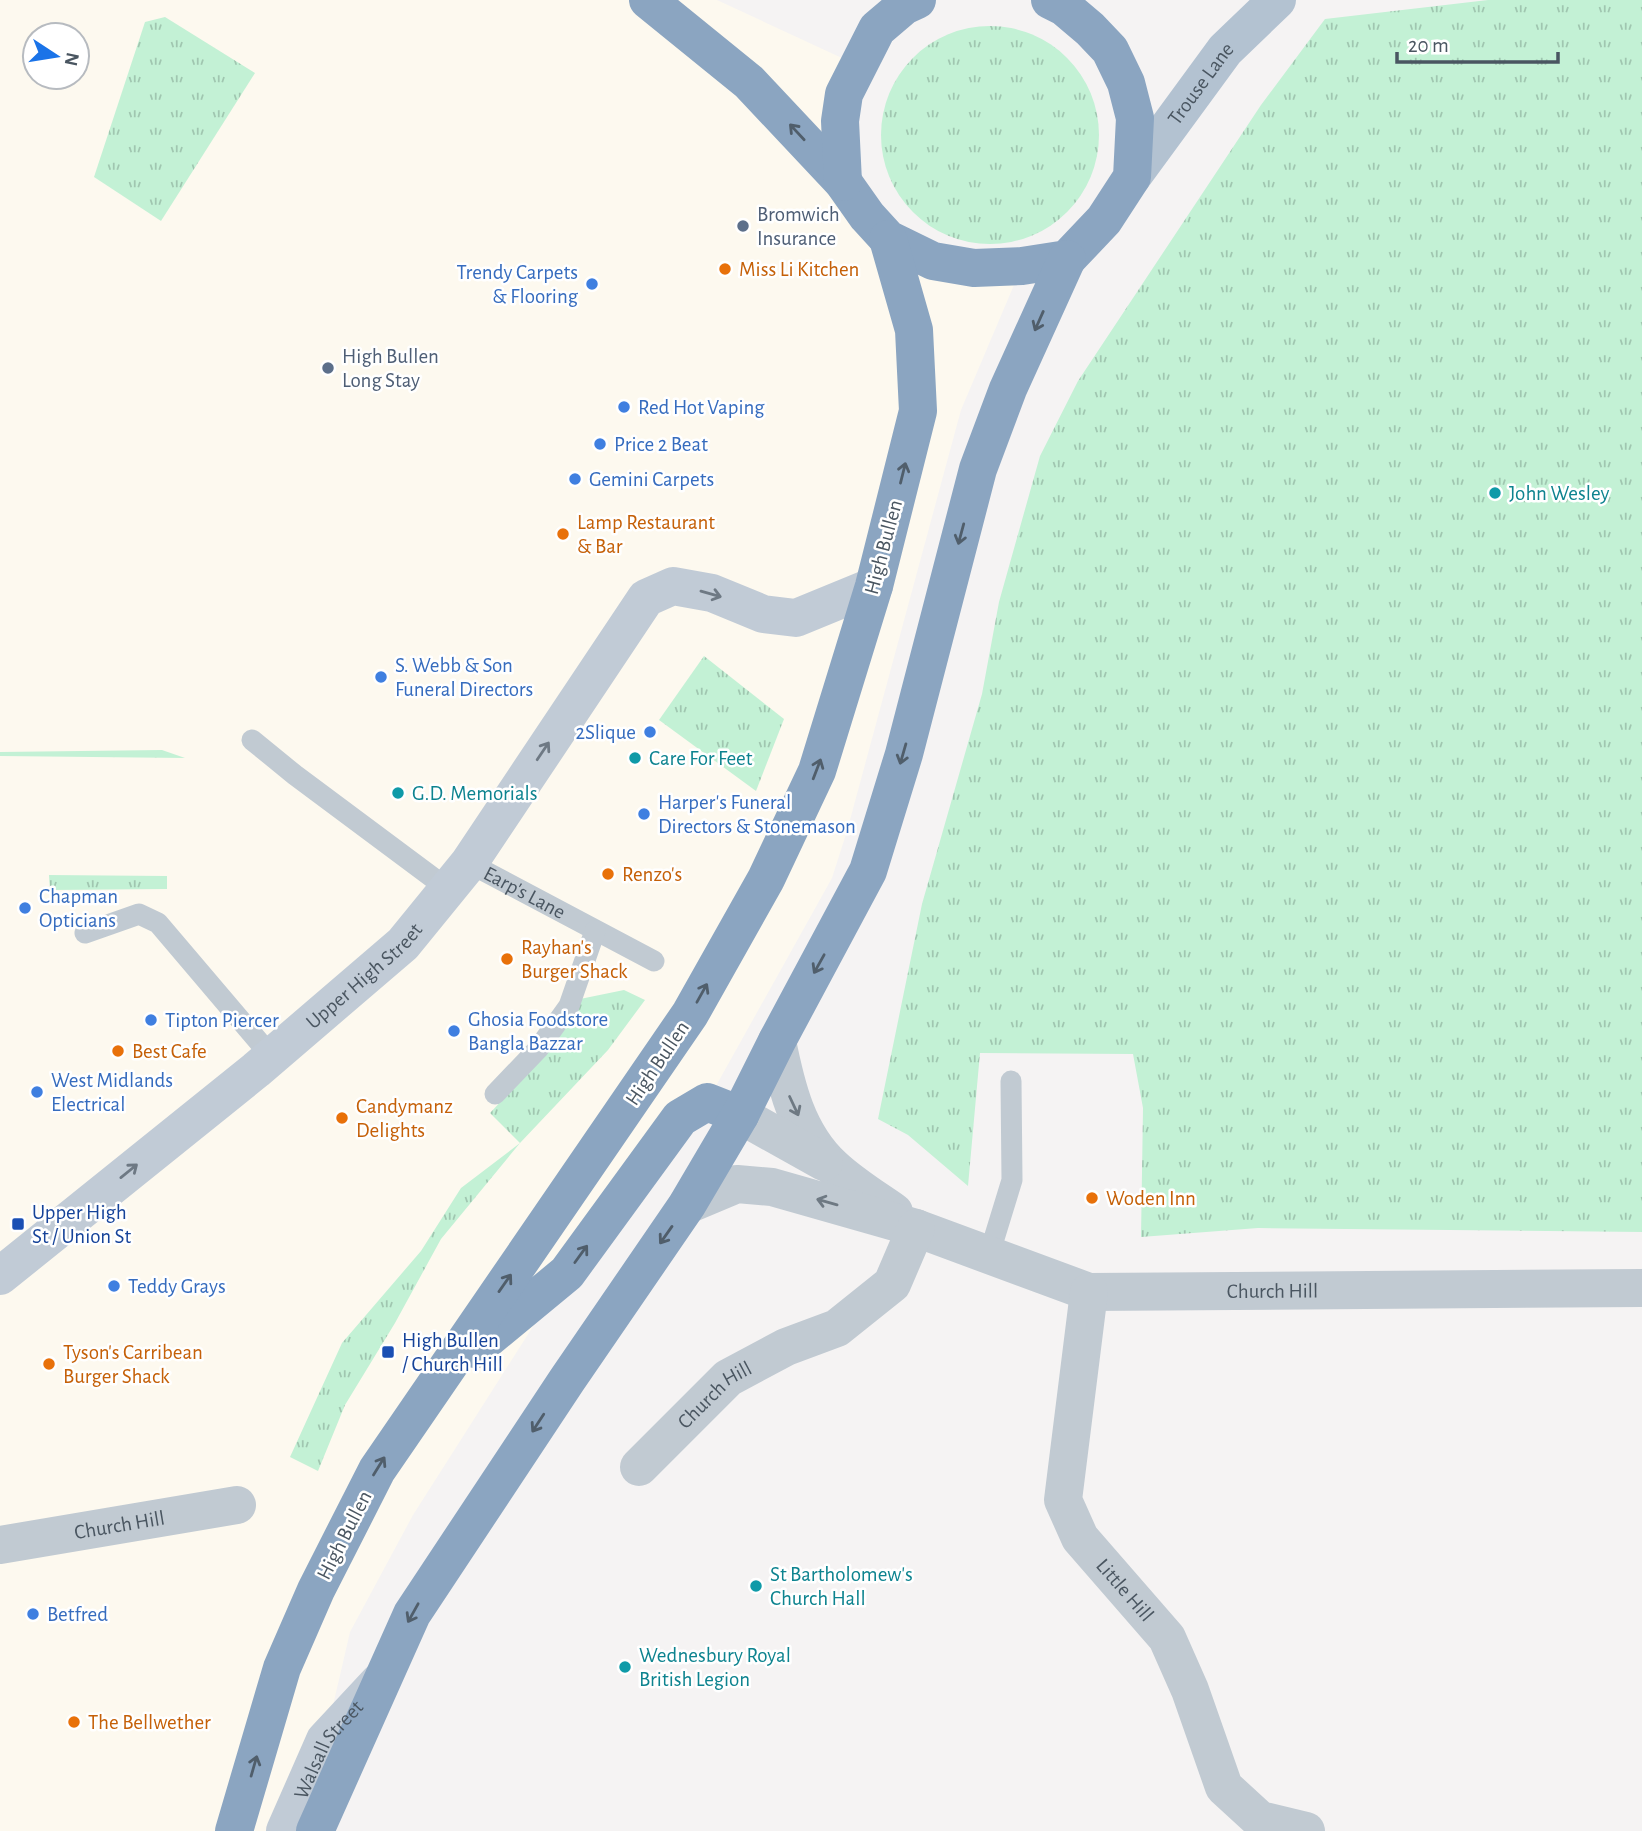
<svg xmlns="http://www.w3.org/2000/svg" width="1642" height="1831" font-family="'Alegreya Sans',sans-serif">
<defs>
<pattern id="grass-tufts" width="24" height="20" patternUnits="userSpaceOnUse" patternTransform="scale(1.75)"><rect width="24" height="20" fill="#c3f1d5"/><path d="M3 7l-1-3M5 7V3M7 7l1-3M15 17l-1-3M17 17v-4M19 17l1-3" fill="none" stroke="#a0c6b0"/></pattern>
</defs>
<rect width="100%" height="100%" fill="#f5f3f3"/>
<!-- commercial -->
<path fill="#fdf9ef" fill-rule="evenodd" d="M0 0H717L857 65 843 182 888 239 1022 266 961 410 847 831 832 878 707 1102 567 1273 413 1515 350 1632 325 1740 285 1831H0ZM35 35H77V77H35Z"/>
<!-- grass -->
<g fill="url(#grass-tufts)">
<polygon points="1488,0 1642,0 1642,1232 1258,1228 1141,1237 1143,1108 1133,1054 980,1053 968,1186 908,1135 878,1119 922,904 982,694 999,602 1040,456 1078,381 1261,105 1325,19"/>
<polygon points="165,17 255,73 161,221 94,177 145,22"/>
<circle cx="990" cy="135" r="109"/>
<polygon points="704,656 784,719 756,791 659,720"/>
<polygon points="162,750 185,758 0,756 0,752"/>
<polygon points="49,875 167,876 167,889 50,890"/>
<polygon points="624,990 645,1000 608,1050 520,1143 441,1239 395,1323 345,1405 318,1471 290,1457 342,1343 421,1251 461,1188 520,1143 490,1113 549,1050 580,999"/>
</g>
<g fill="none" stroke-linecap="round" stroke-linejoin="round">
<!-- lane -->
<g stroke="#c1cad2" stroke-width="21">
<polyline points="252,740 295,775 448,889"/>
<path id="s1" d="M469 863 654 961"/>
<polyline points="85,933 139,914 158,923 271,1056"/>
<polyline points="495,1094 538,1049 569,1006 595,931"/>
<polyline points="989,1255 1012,1180 1011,1081"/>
</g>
<!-- street -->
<g stroke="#c1cad2" stroke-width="38">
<path d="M777 1041C786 1086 797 1134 833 1167 851 1184 874 1198 894 1212"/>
<polyline points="740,1115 824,1162"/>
<path id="s2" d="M687 1205 737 1184 772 1187 916 1228 1089 1292 1642 1288"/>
<path id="s3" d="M1089 1292 1063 1500 1080 1538 1167 1638 1190 1690 1224 1787 1260 1820 1306 1831"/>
<path id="s4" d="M639 1467 728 1378 786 1347 837 1328 892 1284 916 1228"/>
<path id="s5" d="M0 1545 237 1505"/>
</g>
<!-- secondary -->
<g stroke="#c1cbd6" stroke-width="38">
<path id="s6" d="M0 1276 256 1070 403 944 469 863 646 598 673 586 712 593 763 614 796 618 874 586"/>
<path id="s7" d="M285 1831 325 1740 379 1682"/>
</g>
<!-- primary -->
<path stroke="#b3c2d1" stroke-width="38" id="s8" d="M1132 177 1225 50 1277 0"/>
<!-- highway -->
<g stroke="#8ba5c1" stroke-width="38">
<polyline points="648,0 749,82 843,182 867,216 888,239 933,261 974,268 1022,266 1067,259 1104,220 1132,177 1135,118 1126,83 1110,50 1090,29 1064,7 1050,0"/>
<polyline points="843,182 840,121 844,94 877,29 904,6 917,0"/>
<polyline points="475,1349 567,1273 680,1118 707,1102 740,1115"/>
<polyline points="234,1831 282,1668 316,1590 377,1470 690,1014 766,879 817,771 874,586 918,411 914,330 888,239"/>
<polyline points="315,1831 412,1614 567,1380 687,1205 740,1115 777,1041 868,871 904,754 978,469 1008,389 1067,259"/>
</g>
</g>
<!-- one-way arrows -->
<defs><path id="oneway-shaft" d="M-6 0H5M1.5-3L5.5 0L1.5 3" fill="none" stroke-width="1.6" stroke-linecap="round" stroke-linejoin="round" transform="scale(1.75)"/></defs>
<g stroke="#505e6b">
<use href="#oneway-shaft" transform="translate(797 132) rotate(-133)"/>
<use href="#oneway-shaft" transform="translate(1039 321) rotate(114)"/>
<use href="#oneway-shaft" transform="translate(903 473) rotate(-76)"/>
<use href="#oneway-shaft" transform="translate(961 534) rotate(105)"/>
<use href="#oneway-shaft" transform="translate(903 754) rotate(106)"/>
<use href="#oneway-shaft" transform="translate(817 769) rotate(-69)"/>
<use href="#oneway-shaft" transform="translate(819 964) rotate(119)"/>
<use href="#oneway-shaft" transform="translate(702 993) rotate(-61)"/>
<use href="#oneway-shaft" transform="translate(666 1235) rotate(125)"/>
<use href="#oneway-shaft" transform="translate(581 1254) rotate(-54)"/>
<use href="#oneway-shaft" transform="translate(505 1283) rotate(-55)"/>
<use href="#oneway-shaft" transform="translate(538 1423) rotate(123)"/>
<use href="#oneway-shaft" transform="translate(379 1466) rotate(-58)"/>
<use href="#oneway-shaft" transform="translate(413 1613) rotate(119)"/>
<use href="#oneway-shaft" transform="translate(254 1766) rotate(-74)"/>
</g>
<g stroke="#6e7984">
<use href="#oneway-shaft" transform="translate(711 594) rotate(16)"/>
<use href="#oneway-shaft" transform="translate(543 751) rotate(-56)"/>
<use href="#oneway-shaft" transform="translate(129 1171) rotate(-39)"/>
</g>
<g stroke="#6e7983">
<use href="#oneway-shaft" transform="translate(794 1106) rotate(65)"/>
<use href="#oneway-shaft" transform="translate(827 1202) rotate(-164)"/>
</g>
<!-- markers -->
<g fill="#5c6f8a" stroke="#fff" stroke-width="2.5">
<circle cx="743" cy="226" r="7"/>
<circle cx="328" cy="368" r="7"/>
</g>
<g fill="#e8710a" stroke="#fff" stroke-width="2.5">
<circle cx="725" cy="269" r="7"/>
<circle cx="563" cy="534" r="7"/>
<circle cx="608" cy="874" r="7"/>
<circle cx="507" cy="959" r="7"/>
<circle cx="118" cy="1051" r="7"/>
<circle cx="342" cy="1118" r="7"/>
<circle cx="1092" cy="1198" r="7"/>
<circle cx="49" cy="1364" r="7"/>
<circle cx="74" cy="1722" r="7"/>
</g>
<g fill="#3f7fe0" stroke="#fff" stroke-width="2.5">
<circle cx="592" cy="284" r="7"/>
<circle cx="624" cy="407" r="7"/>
<circle cx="600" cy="444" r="7"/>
<circle cx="575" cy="479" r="7"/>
<circle cx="381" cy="677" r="7"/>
<circle cx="650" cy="732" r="7"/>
<circle cx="644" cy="814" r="7"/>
<circle cx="25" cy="908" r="7"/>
<circle cx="151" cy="1020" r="7"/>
<circle cx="454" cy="1031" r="7"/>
<circle cx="37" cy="1092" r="7"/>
<circle cx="114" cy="1286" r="7"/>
<circle cx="33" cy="1614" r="7"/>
</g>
<g fill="#0f9aa8" stroke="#fff" stroke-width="2.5">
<circle cx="1495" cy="493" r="7"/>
<circle cx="635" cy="758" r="7"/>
<circle cx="398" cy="793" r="7"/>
<circle cx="756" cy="1586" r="7"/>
<circle cx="625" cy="1667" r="7"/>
</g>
<g fill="#1a4fb4" stroke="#fff" stroke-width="2.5">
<rect x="11" y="1217" width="14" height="14" rx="3.5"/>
<rect x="381" y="1345" width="14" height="14" rx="3.5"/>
</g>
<g text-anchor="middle" stroke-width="5" stroke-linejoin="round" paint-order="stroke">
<!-- street labels -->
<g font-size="21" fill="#4a5661" stroke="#fff">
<text dy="7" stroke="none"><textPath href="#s8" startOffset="116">Trouse Lane</textPath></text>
<text transform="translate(883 547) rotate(-75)" y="7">High Bullen</text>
<text dy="7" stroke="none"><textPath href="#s1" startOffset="63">Earp's Lane</textPath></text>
<text dy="7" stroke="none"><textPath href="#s6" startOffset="472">Upper High Street</textPath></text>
<text transform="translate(657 1063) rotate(-56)" y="7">High Bullen</text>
<text dy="7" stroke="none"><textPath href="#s2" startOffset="607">Church Hill</textPath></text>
<text dy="7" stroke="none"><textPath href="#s4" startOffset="105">Church Hill</textPath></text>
<text dy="7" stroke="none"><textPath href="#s5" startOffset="121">Church Hill</textPath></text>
<text transform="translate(344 1535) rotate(-63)" y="7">High Bullen</text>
<text dy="7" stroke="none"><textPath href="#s3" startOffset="320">Little Hill</textPath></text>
<text dy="7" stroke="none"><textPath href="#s7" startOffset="93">Walsall Street</textPath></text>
</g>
<!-- service labels -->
<g font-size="21" fill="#4e5e75" stroke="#fff" text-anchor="start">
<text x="757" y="221">Bromwich<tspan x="757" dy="24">Insurance</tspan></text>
<text x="342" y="363">High Bullen<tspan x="342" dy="24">Long Stay</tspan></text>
</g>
<!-- food labels -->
<g font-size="21" fill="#c56008" stroke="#fff" text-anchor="start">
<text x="739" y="276">Miss Li Kitchen</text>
<text x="577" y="529">Lamp Restaurant<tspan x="577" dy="24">&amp; Bar</tspan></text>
<text x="622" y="881">Renzo's</text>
<text x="521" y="954">Rayhan's<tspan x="521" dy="24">Burger Shack</tspan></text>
<text x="132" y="1058">Best Cafe</text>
<text x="356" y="1113">Candymanz<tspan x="356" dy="24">Delights</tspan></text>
<text x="1106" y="1205">Woden Inn</text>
<text x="63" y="1359">Tyson's Carribean<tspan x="63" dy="24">Burger Shack</tspan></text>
<text x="88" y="1729">The Bellwether</text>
</g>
<!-- shop labels -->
<g font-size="21" fill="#366cbe" stroke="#fff" text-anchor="start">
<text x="578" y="279" text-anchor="end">Trendy Carpets<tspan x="578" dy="24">&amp; Flooring</tspan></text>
<text x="638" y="414">Red Hot Vaping</text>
<text x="614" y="451">Price 2 Beat</text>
<text x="589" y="486">Gemini Carpets</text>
<text x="395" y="672">S. Webb &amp; Son<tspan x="395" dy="24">Funeral Directors</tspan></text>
<text x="636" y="739" text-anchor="end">2Slique</text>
<text x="658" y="809">Harper's Funeral<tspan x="658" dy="24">Directors &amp; Stonemason</tspan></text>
<text x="39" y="903">Chapman<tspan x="39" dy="24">Opticians</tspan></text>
<text x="468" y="1026">Ghosia Foodstore<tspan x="468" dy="24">Bangla Bazzar</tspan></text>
<text x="165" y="1027">Tipton Piercer</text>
<text x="51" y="1087">West Midlands<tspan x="51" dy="24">Electrical</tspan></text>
<text x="128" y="1293">Teddy Grays</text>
<text x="47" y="1621">Betfred</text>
</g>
<!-- culture labels -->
<g font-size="21" fill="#0d838f" stroke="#fff" text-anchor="start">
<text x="1509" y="500">John Wesley</text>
<text x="649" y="765">Care For Feet</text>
<text x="412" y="800">G.D. Memorials</text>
<text x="770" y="1581">St Bartholomew's<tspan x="770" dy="24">Church Hall</tspan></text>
<text x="639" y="1662">Wednesbury Royal<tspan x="639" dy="24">British Legion</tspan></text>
</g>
<!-- transit labels -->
<g font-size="21" fill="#164399" stroke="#fff" text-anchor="start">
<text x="32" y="1219">Upper High<tspan x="32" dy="24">St / Union St</tspan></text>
<text x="402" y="1347">High Bullen<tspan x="402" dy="24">/ Church Hill</tspan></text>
</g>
</g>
<!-- north arrow -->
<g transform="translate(56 56) rotate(102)"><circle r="33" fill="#ffffff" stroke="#b7bbc0" stroke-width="2"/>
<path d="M0-5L12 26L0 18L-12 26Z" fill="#1a73e8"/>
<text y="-10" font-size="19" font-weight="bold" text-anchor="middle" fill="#4a5661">N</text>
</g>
<!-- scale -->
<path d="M1397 52v10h161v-10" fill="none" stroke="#4a5661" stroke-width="3.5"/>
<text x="1408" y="52" font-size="21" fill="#4a5661" stroke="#ffffff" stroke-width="5" paint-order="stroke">20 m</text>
</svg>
